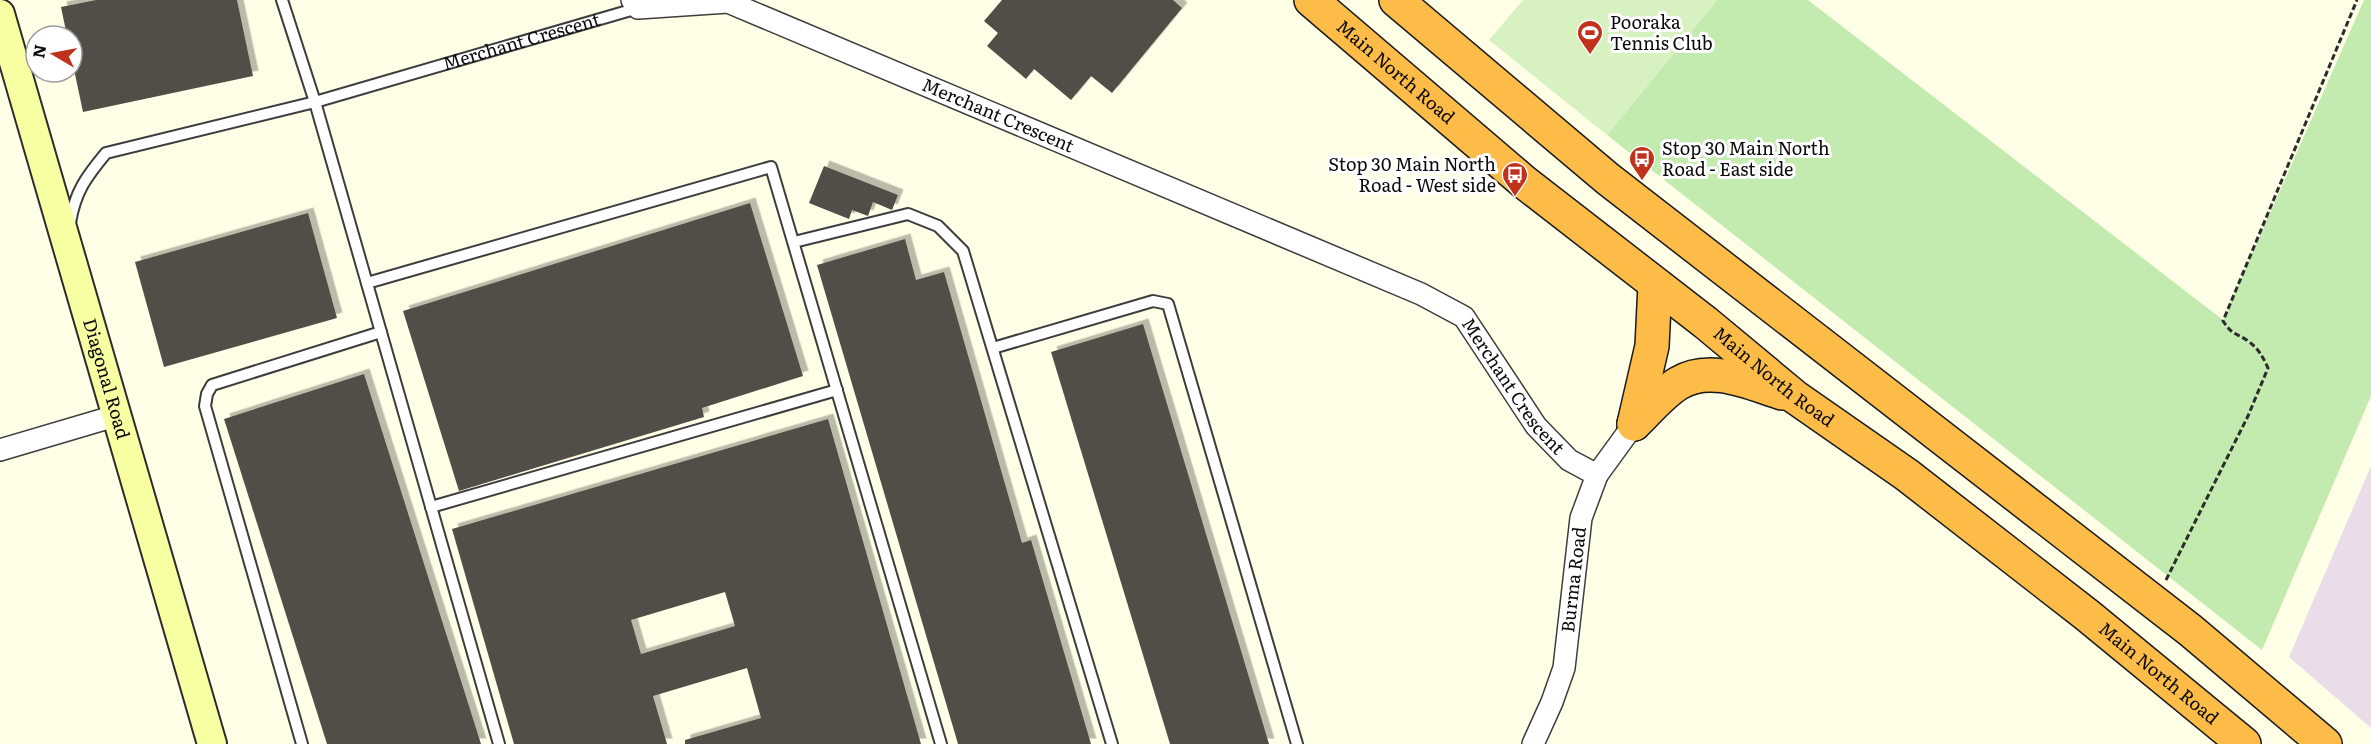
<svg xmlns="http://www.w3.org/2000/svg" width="2371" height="744" font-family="Literata,serif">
<defs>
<filter id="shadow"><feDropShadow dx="5.5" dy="-5.5" stdDeviation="0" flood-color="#0004"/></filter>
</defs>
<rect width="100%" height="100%" fill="#ffffe7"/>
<!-- industrial -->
<polygon fill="#eadde9" points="2371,466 2371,728 2289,657"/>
<!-- green -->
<polygon fill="#c3eaaf" points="1717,0 1808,0 2223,320 2364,0 2371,0 2371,396 2262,650 1607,135"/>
<!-- pitch -->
<polygon fill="#d8f1c1" points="1523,0 1717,0 1607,135 1489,40"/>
<!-- building -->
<g fill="#534d46" fill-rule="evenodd" filter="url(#shadow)">
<polygon points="96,0 237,0 253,76 83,112 72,60 72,36 67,36 61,7"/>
<polygon points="1002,0 1173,0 1182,8 1112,93 1091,76 1071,100 1034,69 1026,79 987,46 998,33 984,21"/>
<polygon points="824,166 898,195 892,210 873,202 868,216 852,210 849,219 809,203"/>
<polygon points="750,203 803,376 702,408 704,417 459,491 403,311"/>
<polygon points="308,213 337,318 164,367 135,262"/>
<polygon points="905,239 916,280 944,272 1022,543 1031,540 1091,744 958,744 817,265"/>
<polygon points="1143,324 1269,744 1170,744 1051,352"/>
<polygon points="364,374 481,744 327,744 224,419"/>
<path d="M828 419 921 744H685V740L761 718 747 668 653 696 667 744H514L452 529ZM725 592 735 626 641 654 631 620Z"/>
</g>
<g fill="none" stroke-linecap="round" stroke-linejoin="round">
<defs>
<g id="lane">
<polyline points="282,0 315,102 499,744"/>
<path id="s1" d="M70 223C75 192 86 177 106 153L315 102 638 8"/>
<polyline points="794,242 908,214 938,226 963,251 1112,744"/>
<polyline points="367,283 771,167 941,744"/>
<polyline points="993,348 1153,301 1168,304 1297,744"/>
<polyline points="431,507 837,390"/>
<polyline points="302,744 205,406 207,394 212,385 381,332"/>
</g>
<g id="street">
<path id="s2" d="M632 0 638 8 728 2 1421 294 1464 317 1536 426 1569 460 1597 475"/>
<polyline points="0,450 115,416"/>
<path id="s3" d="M1533 744 1552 702 1564 668 1581 518 1597 475 1634 424"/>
</g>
<g id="secondary">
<path id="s4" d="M0 14 212 744"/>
</g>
<g id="highway">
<path id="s5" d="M1311 0 1524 182 1706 323 1795 397 1907 475 2087 615 2244 744"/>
<polyline points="1396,0 1608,179 2190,630 2325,744"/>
<path d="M1634 424C1648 411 1662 393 1679 383 1710 364 1750 383 1782 393"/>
<polyline points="1634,424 1652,346 1655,285"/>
</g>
</defs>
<!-- lane casing -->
<use href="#lane" stroke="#3d3d3d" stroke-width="14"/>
<!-- street casing -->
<use href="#street" stroke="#3d3d3d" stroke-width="24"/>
<!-- secondary casing -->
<use href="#secondary" stroke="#2c2c2c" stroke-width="32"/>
<!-- highway casing -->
<use href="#highway" stroke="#1b1b1b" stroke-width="36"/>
<!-- path -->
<path stroke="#2c2c2c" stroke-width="3" stroke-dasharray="6 3" stroke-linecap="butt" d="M2166 580 2248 416 2268 368C2263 357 2258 348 2248 341 2235 332 2233 336 2223 321L2357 0"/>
<!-- lane -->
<use href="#lane" stroke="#fff" stroke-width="10"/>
<!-- street -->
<use href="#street" stroke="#fff" stroke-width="21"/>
<!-- secondary -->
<use href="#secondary" stroke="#f8ffa2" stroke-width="28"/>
<!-- highway -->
<use href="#highway" stroke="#fdbb47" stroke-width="33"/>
</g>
<!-- icons -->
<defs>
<symbol id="stadium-pin" viewBox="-11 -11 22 30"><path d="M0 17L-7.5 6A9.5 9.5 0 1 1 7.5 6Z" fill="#c0321c" stroke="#fff"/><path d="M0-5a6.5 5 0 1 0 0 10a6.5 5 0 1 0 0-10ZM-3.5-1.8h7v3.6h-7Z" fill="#fff"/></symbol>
<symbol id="bus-pin" viewBox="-11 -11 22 30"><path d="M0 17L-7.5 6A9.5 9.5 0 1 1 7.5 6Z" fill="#c0321c" stroke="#fff"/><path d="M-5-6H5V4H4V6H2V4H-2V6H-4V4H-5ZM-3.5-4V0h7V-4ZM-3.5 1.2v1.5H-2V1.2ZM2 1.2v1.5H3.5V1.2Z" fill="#fff"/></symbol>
</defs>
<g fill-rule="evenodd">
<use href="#stadium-pin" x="1575" y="18" width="30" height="40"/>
<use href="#bus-pin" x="1627" y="144" width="30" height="40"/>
<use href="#bus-pin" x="1500" y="160" width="30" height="40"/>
</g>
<g text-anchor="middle" stroke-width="6" stroke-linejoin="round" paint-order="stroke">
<!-- poi labels -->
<g font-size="18" fill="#0a0a0a" stroke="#fff" text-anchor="start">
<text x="1610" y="29">Pooraka<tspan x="1610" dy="21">Tennis Club</tspan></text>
<text x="1662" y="155">Stop 30 Main North<tspan x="1662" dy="21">Road - East side</tspan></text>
<text x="1496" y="171" text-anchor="end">Stop 30 Main North<tspan x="1496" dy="21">Road - West side</tspan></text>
</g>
<!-- street labels -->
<g font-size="18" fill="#0a0a0a" stroke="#fff">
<text dy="6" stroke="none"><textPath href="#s1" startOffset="510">Merchant Crescent</textPath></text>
<text dy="6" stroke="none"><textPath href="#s5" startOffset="111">Main North Road</textPath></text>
<text dy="6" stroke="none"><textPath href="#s2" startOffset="393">Merchant Crescent</textPath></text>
<text dy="6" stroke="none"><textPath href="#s5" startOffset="597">Main North Road</textPath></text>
<text dy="6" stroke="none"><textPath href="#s4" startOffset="380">Diagonal Road</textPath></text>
<text dy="6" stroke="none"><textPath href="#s2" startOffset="986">Merchant Crescent</textPath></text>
<text dy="6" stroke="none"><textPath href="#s3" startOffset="171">Burma Road</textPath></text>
<text dy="6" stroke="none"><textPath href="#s5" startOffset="1083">Main North Road</textPath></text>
</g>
</g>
<!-- north arrow -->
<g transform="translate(54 54) rotate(280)"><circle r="28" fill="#ffffff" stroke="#9d9d9d" stroke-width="1.5"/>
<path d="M0-4.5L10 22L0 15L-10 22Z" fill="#c0321c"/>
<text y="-9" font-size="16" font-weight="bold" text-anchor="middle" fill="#0a0a0a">N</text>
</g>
</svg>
